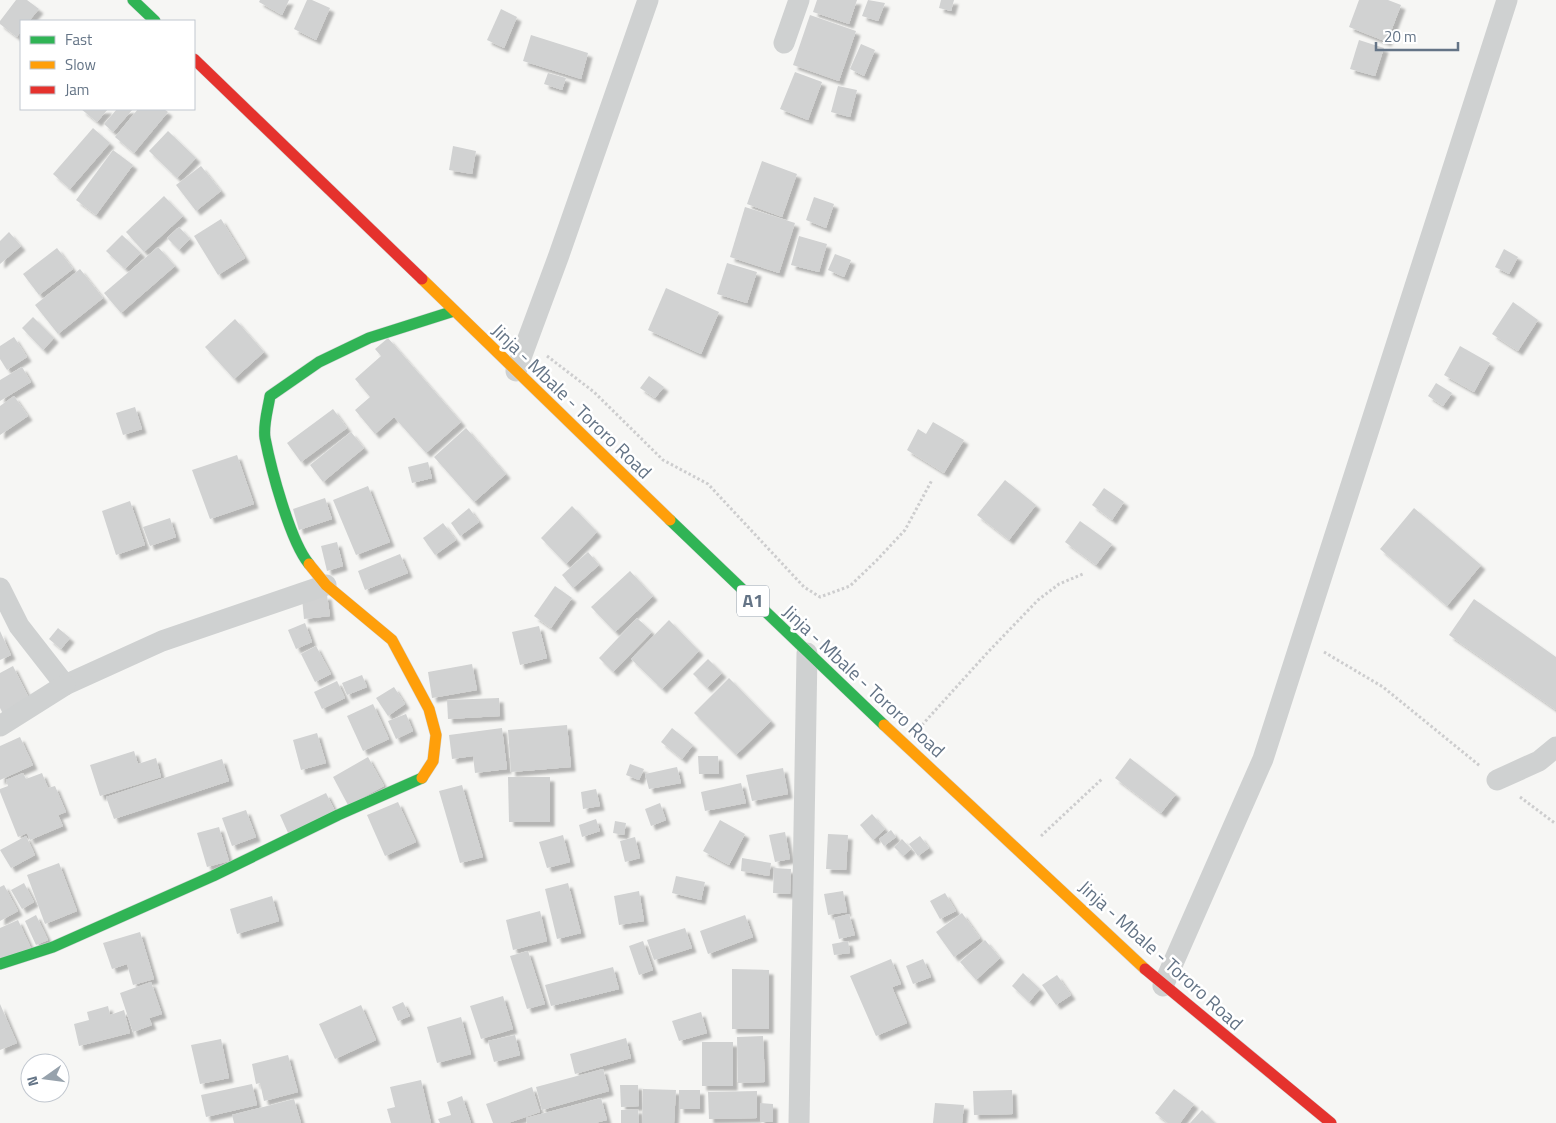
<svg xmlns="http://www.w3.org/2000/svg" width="1556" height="1123" font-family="'Titillium Web',sans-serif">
<defs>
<filter id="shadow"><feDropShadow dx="4.5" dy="4.5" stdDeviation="1" flood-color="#0004"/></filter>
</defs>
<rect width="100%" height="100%" fill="#f6f6f4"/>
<!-- building -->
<g fill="#d1d2d2" filter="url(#shadow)">
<polygon points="16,0 27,0 39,9 29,21 21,21 21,31 17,37 0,24 0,21"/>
<polygon points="260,0 289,0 282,15 259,2"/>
<polygon points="307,0 312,0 330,8 316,40 294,29"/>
<polygon points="817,0 857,0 849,24 813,12"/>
<polygon points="868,0 885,3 878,21 862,16"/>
<polygon points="941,0 954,0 951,11 939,8"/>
<polygon points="1359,0 1388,0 1401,5 1387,42 1349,27"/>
<polygon points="501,9 517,17 504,48 487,40"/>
<polygon points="810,15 856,31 839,81 793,65"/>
<polygon points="531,35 588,53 581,79 523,61"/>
<polygon points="1359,40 1384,48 1375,76 1350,69"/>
<polygon points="861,44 875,50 864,76 850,69"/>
<polygon points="795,72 822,82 808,120 780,109"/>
<polygon points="548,73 566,78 562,90 544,84"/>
<polygon points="838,86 857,90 850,117 831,112"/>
<polygon points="81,109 108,109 97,122"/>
<polygon points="117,109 133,109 113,132 104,124"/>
<polygon points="138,109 164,109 168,112 134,153 115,137"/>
<polygon points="93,128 110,143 70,189 53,174"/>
<polygon points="168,131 196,158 177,178 149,151"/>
<polygon points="453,146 476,151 472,174 449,170"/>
<polygon points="113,150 133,165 96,215 76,200"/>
<polygon points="762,161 797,174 782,217 747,204"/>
<polygon points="201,166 221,191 196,211 176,185"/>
<polygon points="164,196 183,216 144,252 126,232"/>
<polygon points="814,197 834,204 826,228 806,220"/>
<polygon points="745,207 795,223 779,273 730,257"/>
<polygon points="221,219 245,258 218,275 194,236"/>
<polygon points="179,227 190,239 179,250 167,238"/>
<polygon points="9,232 21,246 0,264 0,241"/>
<polygon points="122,235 141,253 125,269 106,251"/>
<polygon points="799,236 827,244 819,272 791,265"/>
<polygon points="158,247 175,266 121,313 104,293"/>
<polygon points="57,248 73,269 39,295 23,274"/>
<polygon points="1504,249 1518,257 1509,274 1495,267"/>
<polygon points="835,254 851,260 844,277 828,270"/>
<polygon points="727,263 757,272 747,303 717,294"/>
<polygon points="80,269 103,298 58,334 35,305"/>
<polygon points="666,288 719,312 701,354 648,330"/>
<polygon points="1513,302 1538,320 1518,351 1492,334"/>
<polygon points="33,317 54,338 43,350 22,328"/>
<polygon points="235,319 264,352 234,379 205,347"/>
<polygon points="14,337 27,357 7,370 0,359 0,346"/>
<polygon points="388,338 461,422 426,453 394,417 375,434 355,410 370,397 355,379 381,356 375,349"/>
<polygon points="1460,346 1490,363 1474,392 1444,375"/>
<polygon points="22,367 31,382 0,401 0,380"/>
<polygon points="649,376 664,387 655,398 640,388"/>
<polygon points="1436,383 1452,393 1443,406 1428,396"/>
<polygon points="14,396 28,416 0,435 0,406"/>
<polygon points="135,407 142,429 123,435 116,413"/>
<polygon points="333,409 347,428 301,462 287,443"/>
<polygon points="933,422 964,440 944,473 907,450 918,429 926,434"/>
<polygon points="466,428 506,474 474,502 434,457"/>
<polygon points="351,432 364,448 323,482 310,465"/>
<polygon points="237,455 254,504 210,519 192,470"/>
<polygon points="428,462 432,478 412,483 408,467"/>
<polygon points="1005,480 1036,505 1009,540 977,515"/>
<polygon points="368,486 390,542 356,555 333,500"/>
<polygon points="1104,488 1124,502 1112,520 1092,505"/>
<polygon points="325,498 332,519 299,530 293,509"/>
<polygon points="130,501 145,545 116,555 102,511"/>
<polygon points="572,506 597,532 566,564 541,538"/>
<polygon points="469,508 479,522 460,536 451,523"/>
<polygon points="1414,508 1481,565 1447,606 1380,549"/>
<polygon points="170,518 176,537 150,546 143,527"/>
<polygon points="1080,521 1112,544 1096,565 1065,542"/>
<polygon points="443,523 456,540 435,555 423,538"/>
<polygon points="337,542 343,566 327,571 321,546"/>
<polygon points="588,552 599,565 573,588 562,575"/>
<polygon points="400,554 408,573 365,590 358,571"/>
<polygon points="630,571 653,596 615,632 591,607"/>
<polygon points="555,586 572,598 551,628 534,616"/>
<polygon points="327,595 330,616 304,619 302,598"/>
<polygon points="1474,599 1556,657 1556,710 1449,635"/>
<polygon points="637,618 652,632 613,672 599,658"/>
<polygon points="669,620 699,651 662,689 631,659"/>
<polygon points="305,623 312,642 296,649 288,630"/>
<polygon points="539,626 547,658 520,665 512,632"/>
<polygon points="58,628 70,638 61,649 49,639"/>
<polygon points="0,631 11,655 0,660"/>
<polygon points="316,646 331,674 315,682 301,654"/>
<polygon points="708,659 722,673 707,688 693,674"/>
<polygon points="472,664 477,690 432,698 428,672"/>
<polygon points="13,666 30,700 3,714 0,708 0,673"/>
<polygon points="362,675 367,687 347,695 342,683"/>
<polygon points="729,678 771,721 736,755 694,713"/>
<polygon points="337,681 345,698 322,709 314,692"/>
<polygon points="394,687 405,704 388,716 376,698"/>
<polygon points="499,698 500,716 448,719 447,700"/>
<polygon points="373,704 389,739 363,751 347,716"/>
<polygon points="406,714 413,731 396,739 388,721"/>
<polygon points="567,725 571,767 511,772 508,730"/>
<polygon points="502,728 507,769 475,773 473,756 452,759 449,735"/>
<polygon points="672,728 693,745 682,759 661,742"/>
<polygon points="317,733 326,763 301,770 293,740"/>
<polygon points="20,737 33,765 0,780 0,746"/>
<polygon points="134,751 138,764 156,758 161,777 100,796 90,765"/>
<polygon points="698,756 718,756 719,774 699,774"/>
<polygon points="368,757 384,786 348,805 333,777"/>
<polygon points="1130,758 1176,794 1161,813 1115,778"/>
<polygon points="222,759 229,781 114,819 106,797"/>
<polygon points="630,764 644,769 639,780 626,775"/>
<polygon points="677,767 681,783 649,789 645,774"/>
<polygon points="783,768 788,794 752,801 746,775"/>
<polygon points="23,773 26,779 42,773 48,788 55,786 66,812 58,815 63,826 30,840 27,833 18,837 0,792 0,789 8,786 6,780"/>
<polygon points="508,777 550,777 550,822 509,822"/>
<polygon points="741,783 746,803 705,811 701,792"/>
<polygon points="462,785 483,857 460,863 439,791"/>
<polygon points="596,789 600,806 583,809 581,792"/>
<polygon points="326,793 336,813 289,835 280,815"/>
<polygon points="398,802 416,842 385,856 367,815"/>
<polygon points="660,803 666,820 651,826 645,809"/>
<polygon points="246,810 256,837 232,846 222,818"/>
<polygon points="872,814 885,829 873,840 860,825"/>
<polygon points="596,819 600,831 582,837 579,825"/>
<polygon points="720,820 745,834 729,865 703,851"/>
<polygon points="615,821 626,823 624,835 613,833"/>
<polygon points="219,827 229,861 207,867 197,833"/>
<polygon points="891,830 896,837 884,846 879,839"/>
<polygon points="785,832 790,859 775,862 769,835"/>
<polygon points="828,834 848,835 846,870 826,869"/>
<polygon points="563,835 570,862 547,868 539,842"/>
<polygon points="26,836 35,855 11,868 0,850"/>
<polygon points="920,836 929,848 918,856 909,844"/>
<polygon points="635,837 640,858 625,862 620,841"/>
<polygon points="902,839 911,849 903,856 894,847"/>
<polygon points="742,858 771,863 769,876 741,871"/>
<polygon points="59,863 77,911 45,924 27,875"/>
<polygon points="774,868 791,869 790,894 773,893"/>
<polygon points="676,876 705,882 701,900 672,893"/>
<polygon points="24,883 34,902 22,909 11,890"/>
<polygon points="568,883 581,933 557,939 545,889"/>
<polygon points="4,885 18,911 0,921 0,887"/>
<polygon points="639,891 644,921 619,925 614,896"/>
<polygon points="843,891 847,912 828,915 824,894"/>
<polygon points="945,893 956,911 940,919 930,901"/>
<polygon points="272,896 279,921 237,934 230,909"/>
<polygon points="540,911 547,941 513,950 506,920"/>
<polygon points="962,913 980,938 954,957 936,932"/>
<polygon points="849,914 855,935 839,939 834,918"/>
<polygon points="36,915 48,940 36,945 25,921"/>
<polygon points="745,915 753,937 708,954 700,931"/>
<polygon points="18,920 31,948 0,961 0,928"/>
<polygon points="685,928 692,948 654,960 647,940"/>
<polygon points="140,932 154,979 133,985 127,964 112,969 103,943"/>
<polygon points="985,940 1000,958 976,980 960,962"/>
<polygon points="643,941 653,970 639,975 629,946"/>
<polygon points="848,941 850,953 834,955 832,944"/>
<polygon points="528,951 545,1004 527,1009 510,956"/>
<polygon points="891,959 901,984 892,987 907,1023 876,1036 850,976"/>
<polygon points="923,959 931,977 913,984 906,966"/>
<polygon points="613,967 619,989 551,1006 545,985"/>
<polygon points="732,969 769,970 769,1029 732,1029"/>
<polygon points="1023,973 1040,989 1029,1002 1012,986"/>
<polygon points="1057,975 1071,995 1056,1005 1042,985"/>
<polygon points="151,982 162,1014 149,1018 152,1025 133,1032 120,993"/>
<polygon points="503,996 513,1029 481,1039 470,1006"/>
<polygon points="403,1002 410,1016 398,1021 392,1007"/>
<polygon points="0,1004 17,1043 0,1050"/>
<polygon points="361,1005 376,1040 335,1059 319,1024"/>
<polygon points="108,1006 110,1015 124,1010 130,1033 79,1046 74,1024 89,1020 87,1012"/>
<polygon points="701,1012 707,1033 679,1041 672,1021"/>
<polygon points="461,1017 471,1054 437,1063 427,1027"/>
<polygon points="515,1035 520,1055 494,1062 488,1041"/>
<polygon points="763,1036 765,1082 738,1083 737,1037"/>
<polygon points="626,1038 631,1058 575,1074 570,1054"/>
<polygon points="221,1039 229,1078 200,1084 191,1045"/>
<rect x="702" y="1042" width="31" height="44"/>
<polygon points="288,1055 298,1092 264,1101 260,1083 256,1084 252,1064"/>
<polygon points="603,1069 609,1091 542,1110 536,1087"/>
<polygon points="421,1080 431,1123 391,1123 387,1109 395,1107 390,1087"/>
<polygon points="252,1084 257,1105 206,1117 201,1095"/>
<polygon points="620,1085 638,1085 639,1106 621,1107"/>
<polygon points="532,1087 540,1112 508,1123 493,1123 486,1104"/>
<polygon points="643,1089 676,1090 674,1123 642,1123"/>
<polygon points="1174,1089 1194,1104 1180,1123 1168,1123 1155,1113"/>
<rect x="679" y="1090" width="21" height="19"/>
<polygon points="1012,1090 1013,1114 974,1115 973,1091"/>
<polygon points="757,1091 757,1118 709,1119 708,1092"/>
<polygon points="462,1096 471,1123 440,1123 438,1119 451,1115 447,1102"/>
<polygon points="601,1098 607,1120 595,1123 527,1123 526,1118"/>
<polygon points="294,1099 301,1123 234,1123 232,1115"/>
<polygon points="760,1103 773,1104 773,1122 760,1122"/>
<polygon points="935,1103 964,1105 962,1123 933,1123"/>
<polygon points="638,1109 639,1123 621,1123 621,1110"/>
<polygon points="1202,1110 1215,1123 1190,1123"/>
</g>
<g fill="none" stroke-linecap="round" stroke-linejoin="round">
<defs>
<g id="fast">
<polyline points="133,0 155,21"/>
<polyline points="670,520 884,725"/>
<path d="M309 564C290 541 271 469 265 438 263 425 268 409 270 396L319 362 369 338 454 311"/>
<polyline points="0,964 53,947 213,876 338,815 422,778"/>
</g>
<g id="slow">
<polyline points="422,279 670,520"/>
<polyline points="309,564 326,585 392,640 429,709 436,735 433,761 422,778"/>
<polyline points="884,725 1145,969"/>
</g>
<g id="jam">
<polyline points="194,59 422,279"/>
<polyline points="1145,969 1331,1123"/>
</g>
</defs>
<!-- fast casing -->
<use href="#fast" stroke="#d1d3d4" stroke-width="12"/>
<!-- slow casing -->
<use href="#slow" stroke="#d1d3d4" stroke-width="12"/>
<!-- jam casing -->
<use href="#jam" stroke="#d1d3d4" stroke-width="12"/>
<!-- path -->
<g stroke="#cdcdce" stroke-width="3" stroke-dasharray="2.5 2.5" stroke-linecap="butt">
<polyline points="547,356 594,392 663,460 708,484 804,587 820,597 850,586 877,560 905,530 932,480"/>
<polyline points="1324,652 1383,687 1480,766"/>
<polyline points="922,725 988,652 1038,600 1059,584 1083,574"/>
<polyline points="1520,797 1556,824"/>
<polyline points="1041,836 1103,778"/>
</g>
<!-- street -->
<g stroke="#cfd1d1" stroke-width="21">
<polyline points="784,43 799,0"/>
<polyline points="516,371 559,255 648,0"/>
<polyline points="0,588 19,626 65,685 162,641 326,585"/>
<polyline points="0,726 65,685"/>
<polyline points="1497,780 1539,761 1556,747"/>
<polyline points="1163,986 1263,759 1507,0"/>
<polyline points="799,1123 807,653"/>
</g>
<!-- fast -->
<use href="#fast" stroke="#30b455" stroke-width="11"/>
<!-- slow -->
<use href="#slow" stroke="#ff9f0a" stroke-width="11"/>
<!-- jam -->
<use href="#jam" stroke="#e5322d" stroke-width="11"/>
</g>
<g text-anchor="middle" stroke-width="5" stroke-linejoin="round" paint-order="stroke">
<!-- shield labels -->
<rect fill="#fff" stroke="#929eaa" stroke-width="1" x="737" y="585.5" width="32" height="31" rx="4"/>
<g font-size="18" font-weight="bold" fill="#647486">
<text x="753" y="607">A1</text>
</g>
<!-- street labels -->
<g font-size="19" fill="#647486" stroke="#fff">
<text transform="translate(572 401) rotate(44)" y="7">Jinja - Mbale - Tororo Road</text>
<text transform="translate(864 681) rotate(43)" y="7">Jinja - Mbale - Tororo Road</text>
<text transform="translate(1161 955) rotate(42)" y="7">Jinja - Mbale - Tororo Road</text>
</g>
</g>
<!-- legend -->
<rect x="20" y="20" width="175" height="90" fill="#ffffff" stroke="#c1c7cf"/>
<rect x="30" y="36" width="25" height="8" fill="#30b455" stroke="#c1c7cf"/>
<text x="65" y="45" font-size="15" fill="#647486">Fast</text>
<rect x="30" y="61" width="25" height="8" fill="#ff9f0a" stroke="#c1c7cf"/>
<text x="65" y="70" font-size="15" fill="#647486">Slow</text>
<rect x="30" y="86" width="25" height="8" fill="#e5322d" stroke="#c1c7cf"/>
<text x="65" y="95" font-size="15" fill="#647486">Jam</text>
<!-- north arrow -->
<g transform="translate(45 1078) rotate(256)"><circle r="24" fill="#ffffff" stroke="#c1c7cf"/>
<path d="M0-4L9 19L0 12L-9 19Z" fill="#97a2ac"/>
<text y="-8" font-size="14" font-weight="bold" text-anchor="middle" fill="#647486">N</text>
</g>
<!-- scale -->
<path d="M1376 42v8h82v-8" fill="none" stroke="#647486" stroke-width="2.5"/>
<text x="1384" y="42" font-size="15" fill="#647486" stroke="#ffffff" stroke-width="4" paint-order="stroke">20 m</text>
</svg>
